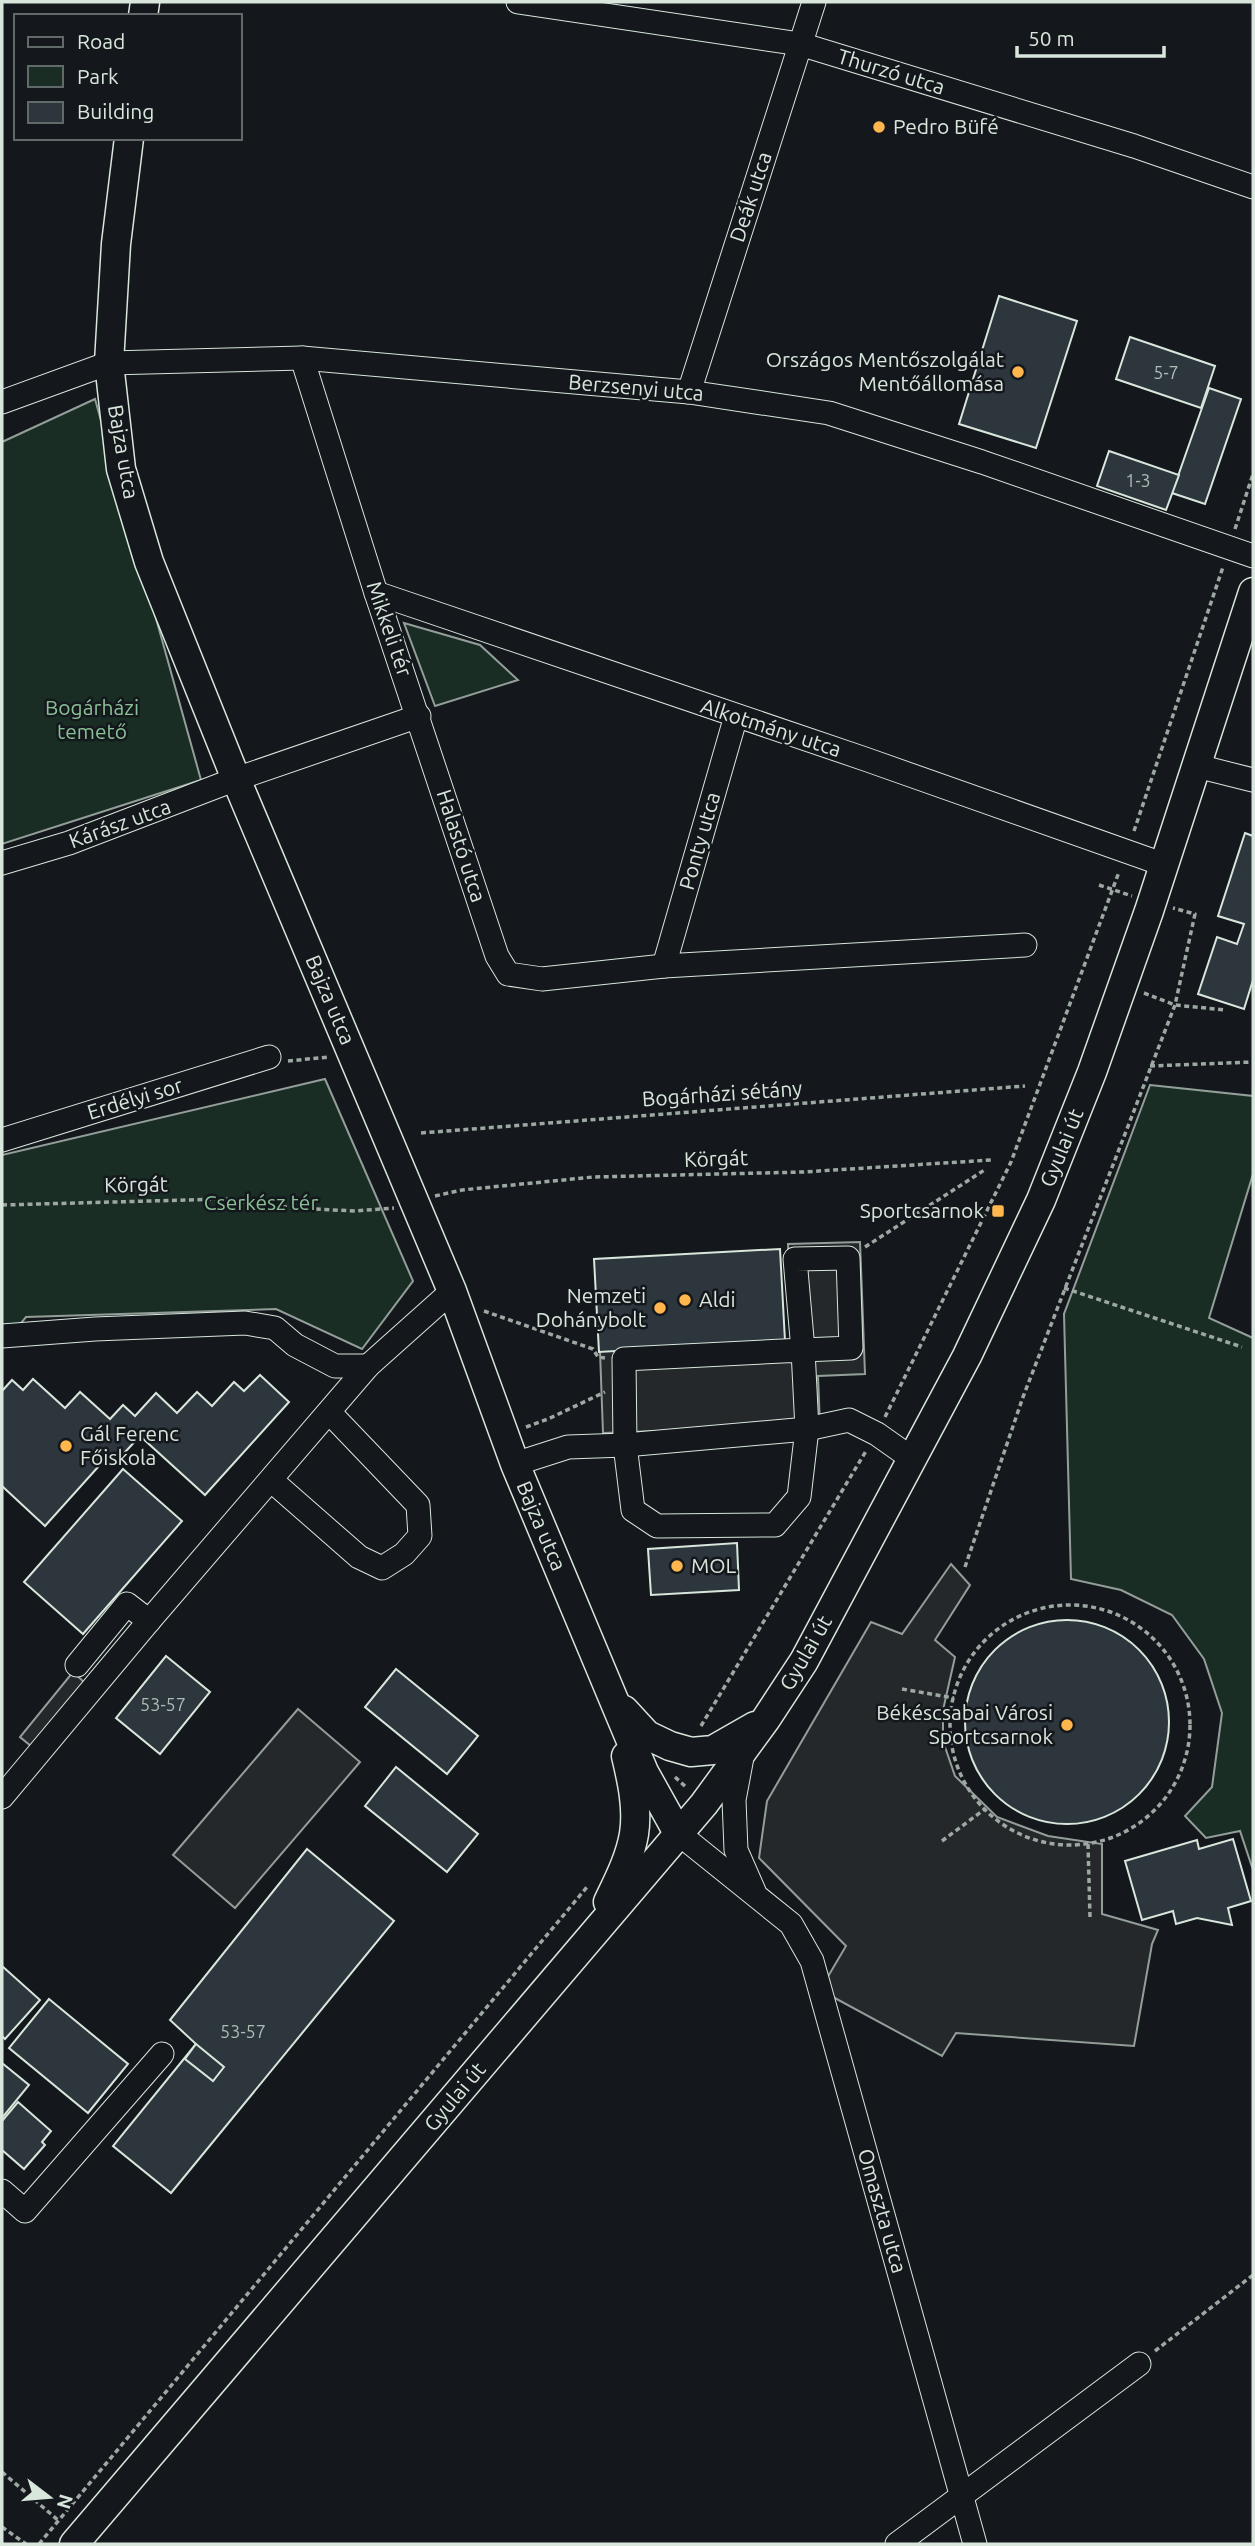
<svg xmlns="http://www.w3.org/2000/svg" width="1255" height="2546" font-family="Ubuntu,sans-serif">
<rect width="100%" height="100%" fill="#14181c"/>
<!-- green -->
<g fill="#1a2d24" stroke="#939e99" stroke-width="2">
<polygon points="95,399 201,780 2,844 2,442"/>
<polygon points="404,623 480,645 518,680 435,706"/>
<polygon points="325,1079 413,1281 362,1349 276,1309 26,1317 2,1346 2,1155"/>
<polygon points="1150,1085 1253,1096 1253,1174 1209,1318 1253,1338 1253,1870 1240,1831 1206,1838 1185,1816 1212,1787 1222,1713 1204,1659 1172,1615 1121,1590 1071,1579 1064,1314"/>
</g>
<!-- parking -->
<g fill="#24282b" stroke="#939e99" stroke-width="2">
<polygon points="860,1242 865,1374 818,1376 820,1425 603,1433 600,1351 792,1344 788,1244"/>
<polygon points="951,1564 970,1585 935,1640 955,1657 943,1710 943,1741 955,1776 997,1817 1048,1836 1102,1844 1102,1914 1158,1930 1152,1944 1134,2046 956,2033 942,2056 820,1990 846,1946 759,1858 767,1801 871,1622 902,1634"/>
<polygon points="73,1672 84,1682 31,1746 20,1737"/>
<polygon points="298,1709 360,1762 235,1908 173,1855"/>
</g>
<!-- building -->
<g fill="#2c363c" stroke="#d8e6dc" stroke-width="2">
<polygon points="999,296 1077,321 1036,448 959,424"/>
<polygon points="1130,337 1215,366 1201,408 1116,379"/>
<polygon points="1209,388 1241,399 1205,504 1172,493"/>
<polygon points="1109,451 1179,475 1166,510 1097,486"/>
<polygon points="1245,833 1253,836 1253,980 1244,1009 1198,994 1217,937 1237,944 1244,924 1218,916"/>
<polygon points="780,1249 785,1341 599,1352 594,1259"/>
<polygon points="260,1375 289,1402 205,1495 140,1436 114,1464 107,1457 45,1526 2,1486 2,1391 12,1380 23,1390 33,1379 65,1408 80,1392 110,1419 123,1405 135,1416 156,1393 177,1413 197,1392 212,1406 234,1382 244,1391"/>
<polygon points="123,1469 182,1521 83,1634 24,1582"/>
<polygon points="737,1543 739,1590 651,1595 648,1549"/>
<circle cx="1067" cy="1722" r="102"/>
<polygon points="166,1656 210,1692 160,1754 116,1718"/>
<polygon points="396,1669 478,1736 447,1774 365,1707"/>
<polygon points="396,1767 478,1834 447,1872 365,1806"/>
<polygon points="1233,1839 1251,1901 1228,1908 1232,1925 1197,1918 1176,1924 1173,1911 1142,1920 1125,1861 1197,1840 1199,1849"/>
<polygon points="307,1849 394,1921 171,2193 113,2146 196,2044 170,2020"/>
<polygon points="2,1966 40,2000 5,2039 2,2036"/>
<polygon points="49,1999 128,2064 88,2113 9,2048"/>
<polygon points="196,2044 224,2067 213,2081 185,2059"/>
<polygon points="2,2063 29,2085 2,2118"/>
<polygon points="18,2102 51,2131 42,2142 45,2145 24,2169 2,2150 2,2121"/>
</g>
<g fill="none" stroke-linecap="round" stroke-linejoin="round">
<defs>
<g id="minor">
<polyline points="518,2 800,44 1134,146 1253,187"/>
<polyline points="302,358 376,593 497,956 508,974 542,979 664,966 1025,945"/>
<polyline points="689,392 814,2"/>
<polyline points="2,402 109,363 302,358 689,392 829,413 982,462 1253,556"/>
<polyline points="376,593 865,759 1165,865"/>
<polyline points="1197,766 1253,780"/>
<polyline points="2,863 69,843 236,779 419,716"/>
<polyline points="664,966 736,716"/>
<polyline points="2,1140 269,1057"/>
<polygon points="848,1258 851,1348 803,1350 795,1259"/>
<polyline points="2,1336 95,1329 245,1323 275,1328 295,1345 335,1366 368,1366"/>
<polygon points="803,1350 807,1429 799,1497 775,1525 657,1526 633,1510 625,1445 624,1359"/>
<polyline points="515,1464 568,1447 625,1445 807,1429 849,1420 877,1434 911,1458"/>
<polyline points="271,1480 359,1557 382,1568 404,1554 420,1536 418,1505 329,1412"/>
<polyline points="77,1665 127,1604 149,1621"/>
<polyline points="743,1752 734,1800 736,1850 754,1891"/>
<polyline points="2,1797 149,1621 368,1366 452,1291"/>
<polyline points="678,1833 791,1924 812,1961 975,2544"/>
<polyline points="2,2191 25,2211 162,2054"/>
<polyline points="897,2544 1139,2364"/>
</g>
<g id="major">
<polyline points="143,16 145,2"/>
<polyline points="129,138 116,244 109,363 121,469 149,562 236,779 452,1291 515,1464 644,1772 678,1833"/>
<polyline points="624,1710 647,1735 670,1746 691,1752 713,1750 755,1726"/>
<path d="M608 1902C618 1881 630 1858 634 1834 638 1808 632 1781 626 1756"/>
<polyline points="74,2544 704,1804 766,1719 804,1661 967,1356 1041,1200 1092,1072 1149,911 1253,592"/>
</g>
</defs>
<!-- minor casing -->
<use href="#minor" stroke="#d8e6dc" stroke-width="25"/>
<!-- major casing -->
<use href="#major" stroke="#d8e6dc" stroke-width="31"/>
<!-- path -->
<g stroke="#9da8a2" stroke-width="3.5" stroke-dasharray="5 3.5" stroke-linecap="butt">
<polyline points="1235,529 1253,474"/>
<polyline points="1134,831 1223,567"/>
<polyline points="1099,885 1132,896"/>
<polyline points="1144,993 1175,1005 1225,1010"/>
<polyline points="288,1061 329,1057"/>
<polyline points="1150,1066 1253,1062"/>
<polyline points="421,1133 1025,1086"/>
<polyline points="435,1196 462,1190 593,1177 803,1172 991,1160"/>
<polyline points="2,1205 224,1199 293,1208 355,1211 394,1208"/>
<polyline points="865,1247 986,1169"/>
<polyline points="1064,1288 1242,1347"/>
<polyline points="484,1311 593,1349 598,1357 605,1358"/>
<polyline points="885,1417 1011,1162 1119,872"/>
<polyline points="526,1427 548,1419 605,1392"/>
<polyline points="965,1567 1023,1397 1175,1005 1195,914 1173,908"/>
<circle cx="1070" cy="1725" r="120"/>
<polyline points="902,1689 954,1698"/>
<polyline points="701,1726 866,1451"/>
<polyline points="675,1777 687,1788"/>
<polyline points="942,1841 985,1809"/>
<polyline points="1088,1844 1090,1917"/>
<polyline points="1155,2351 1253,2275"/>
<polyline points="2,2472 59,2521"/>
<polyline points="2,2527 26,2544"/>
<polyline points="39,2544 587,1887"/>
</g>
<!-- minor -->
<use href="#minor" stroke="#14181c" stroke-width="23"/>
<!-- major -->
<use href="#major" stroke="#14181c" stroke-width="28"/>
</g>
<!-- markers -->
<g fill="#ffb74d" stroke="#14181c" stroke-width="2.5">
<circle cx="879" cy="127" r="7"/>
<circle cx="1018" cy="372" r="7"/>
<rect x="991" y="1204" width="14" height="14" rx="3.5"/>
<circle cx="685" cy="1300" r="7"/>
<circle cx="660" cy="1308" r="7"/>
<circle cx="66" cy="1446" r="7"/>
<circle cx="677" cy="1566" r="7"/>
<circle cx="1067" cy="1725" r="7"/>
</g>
<g text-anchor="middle" stroke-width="5" stroke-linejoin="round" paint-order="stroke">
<!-- number labels -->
<g font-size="18" fill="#adbab4">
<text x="1166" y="379">5-7</text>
<text x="1138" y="487">1-3</text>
<text x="163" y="1711">53-57</text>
<text x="243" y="2038">53-57</text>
</g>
<!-- street labels -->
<g font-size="21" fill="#d8e6dc" stroke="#14181c">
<text transform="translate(891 72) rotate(17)" y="7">Thurzó utca</text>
<text transform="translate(751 197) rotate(-72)" y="7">Deák utca</text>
<text transform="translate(636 388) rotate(5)" y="7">Berzsenyi utca</text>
<text transform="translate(123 452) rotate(80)" y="7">Bajza utca</text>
<text transform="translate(389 629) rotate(71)" y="7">Mikkeli tér</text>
<text transform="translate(771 728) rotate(18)" y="7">Alkotmány utca</text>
<text transform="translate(120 824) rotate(-20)" y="7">Kárász utca</text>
<text transform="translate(700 841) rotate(-74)" y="7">Ponty utca</text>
<text transform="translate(461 846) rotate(72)" y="7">Halastó utca</text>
<text transform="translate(330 1000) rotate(67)" y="7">Bajza utca</text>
<text transform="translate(722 1094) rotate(-4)" y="7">Bogárházi sétány</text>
<text transform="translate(135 1099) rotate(-17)" y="7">Erdélyi sor</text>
<text transform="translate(1062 1148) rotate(-68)" y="7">Gyulai út</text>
<text transform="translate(716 1159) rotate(-2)" y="7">Körgát</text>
<text transform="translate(136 1185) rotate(-1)" y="7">Körgát</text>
<text transform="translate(541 1526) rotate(67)" y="7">Bajza utca</text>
<text transform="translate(806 1653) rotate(-60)" y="7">Gyulai út</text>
<text transform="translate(455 2097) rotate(-50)" y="7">Gyulai út</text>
<text transform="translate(882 2211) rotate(74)" y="7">Omaszta utca</text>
</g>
<!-- poi labels -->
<g font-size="21" fill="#d8e6dc" stroke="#14181c" text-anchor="start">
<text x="893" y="134">Pedro Büfé</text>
<text x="1004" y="367" text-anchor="end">Országos Mentőszolgálat<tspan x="1004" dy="24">Mentőállomása</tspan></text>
<text x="984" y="1218" text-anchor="end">Sportcsarnok</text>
<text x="646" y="1303" text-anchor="end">Nemzeti<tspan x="646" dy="24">Dohánybolt</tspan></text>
<text x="699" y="1307">Aldi</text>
<text x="80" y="1441">Gál Ferenc<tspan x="80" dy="24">Főiskola</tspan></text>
<text x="691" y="1573">MOL</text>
<text x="1053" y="1720" text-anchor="end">Békéscsabai Városi<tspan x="1053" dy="24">Sportcsarnok</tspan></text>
</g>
<!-- park labels -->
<g font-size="21" fill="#8ac095" stroke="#14181c">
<text x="92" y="715">Bogárházi<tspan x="92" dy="24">temető</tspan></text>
<text x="261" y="1210">Cserkész tér</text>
</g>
</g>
<!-- border -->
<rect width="1255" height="2546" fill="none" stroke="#d8e6dc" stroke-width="7"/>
<!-- legend -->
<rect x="14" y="14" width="228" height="126" fill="#14181c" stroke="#626a69" stroke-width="2"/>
<rect x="28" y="37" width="35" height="10" fill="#14181c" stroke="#626a69" stroke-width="2"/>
<text x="77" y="49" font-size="21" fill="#d8e6dc">Road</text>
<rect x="28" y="66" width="35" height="21" fill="#1a2d24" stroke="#626a69" stroke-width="2"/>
<text x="77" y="84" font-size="21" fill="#d8e6dc">Park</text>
<rect x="28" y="102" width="35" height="21" fill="#2c363c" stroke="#626a69" stroke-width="2"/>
<text x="77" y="119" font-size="21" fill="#d8e6dc">Building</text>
<!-- north arrow -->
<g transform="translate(49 2497) rotate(106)" stroke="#14181c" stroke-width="5" paint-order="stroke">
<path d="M0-5L12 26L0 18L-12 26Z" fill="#d8e6dc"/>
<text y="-10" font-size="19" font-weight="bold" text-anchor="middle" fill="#d8e6dc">N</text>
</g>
<!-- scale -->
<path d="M1017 46v10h147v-10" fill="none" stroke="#d8e6dc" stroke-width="3.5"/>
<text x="1028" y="46" font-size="21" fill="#d8e6dc" stroke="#14181c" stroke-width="5" paint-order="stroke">50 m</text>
</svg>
